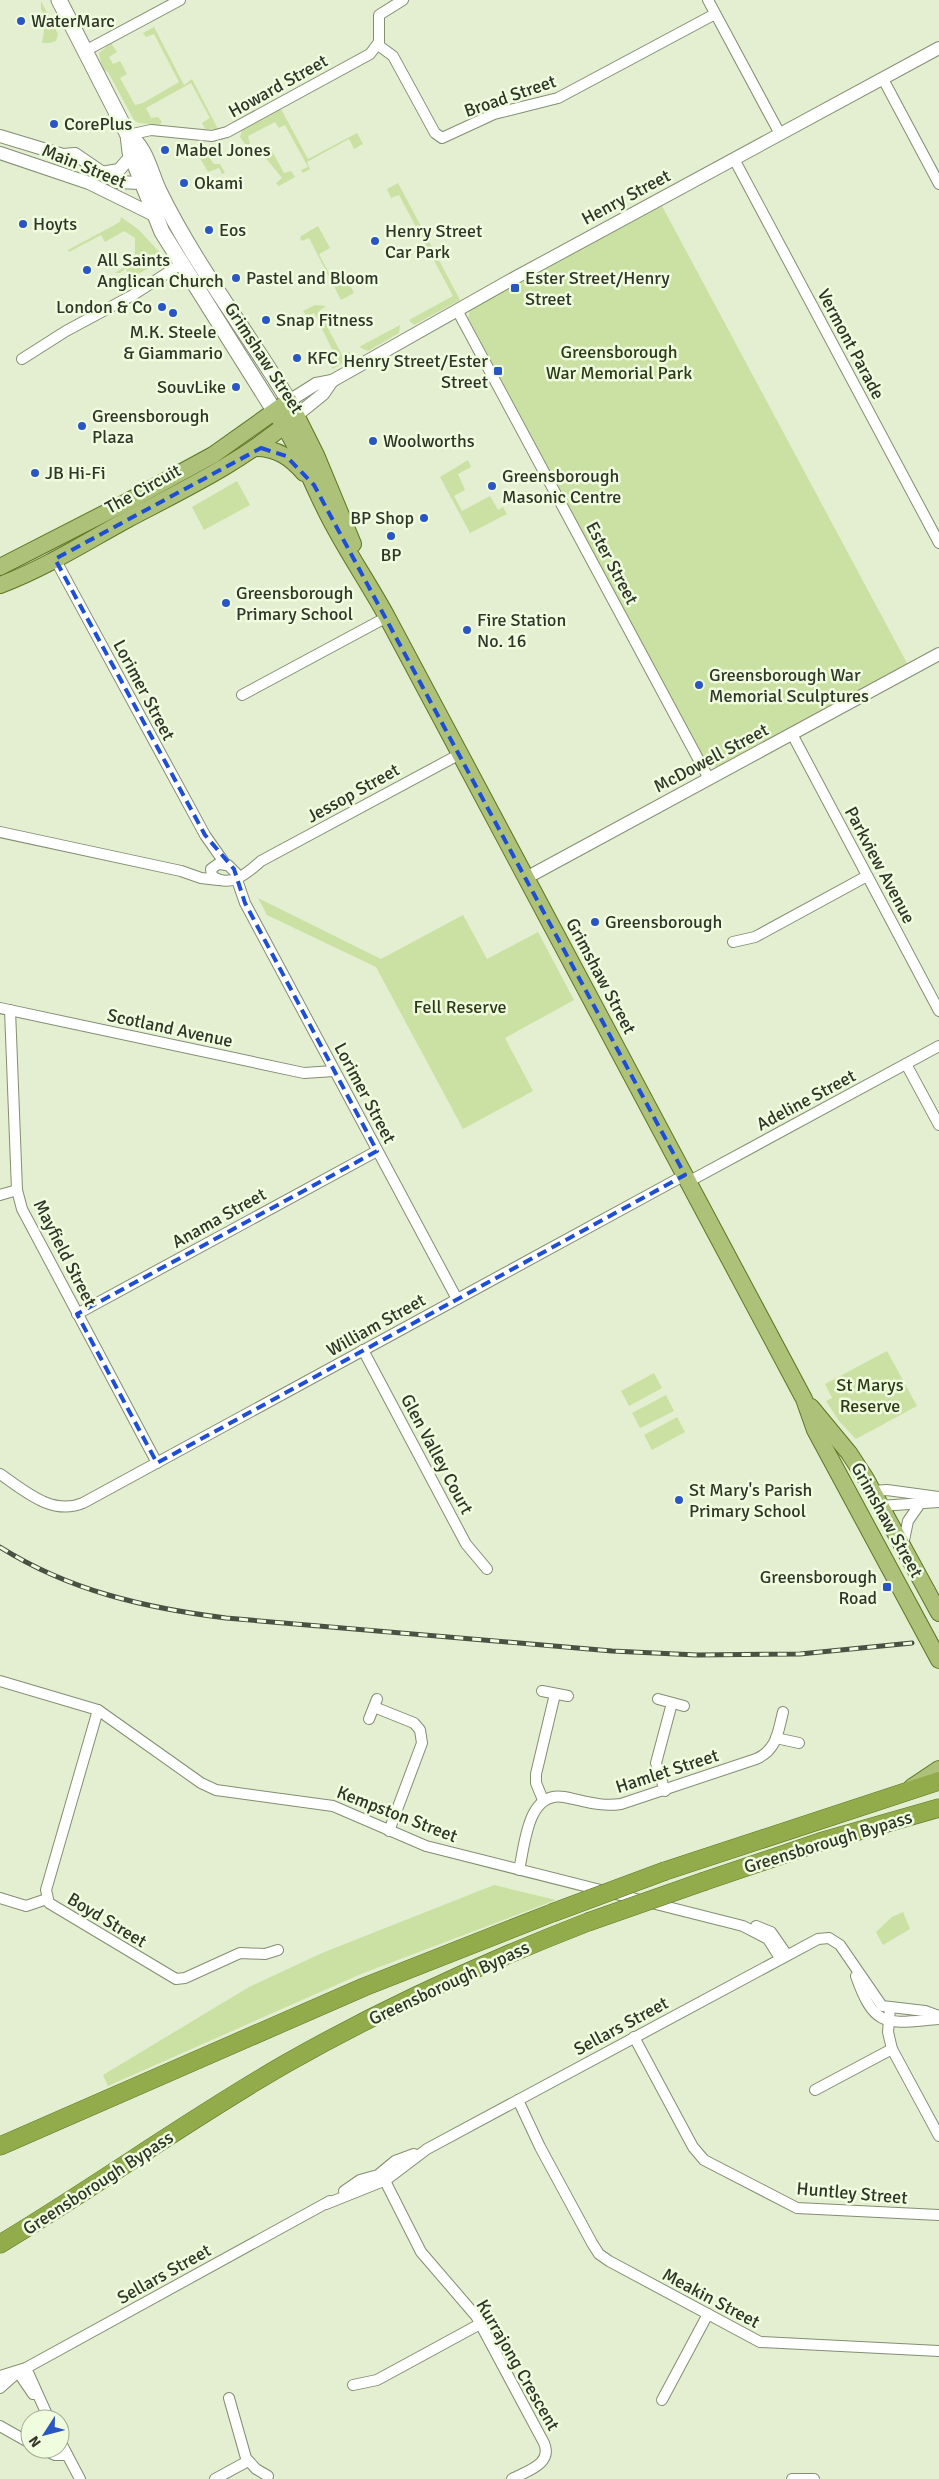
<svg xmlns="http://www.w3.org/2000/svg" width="939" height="2479" font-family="Signika,sans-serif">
<rect width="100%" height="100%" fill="#e3efd0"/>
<!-- green -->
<g fill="#cbe1a3">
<polygon points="41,1 58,34 56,41 50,43 42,43 44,32 42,22 45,17 41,9"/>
<polygon points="154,27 184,85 192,79 218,129 205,129 202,123 210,118 191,83 146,108 151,118 158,117 162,122 159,125 139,123 134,120 108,72 102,69 99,53 111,43 117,52 109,57 113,64 120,61 127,74 120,78 135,105 143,103 179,82 154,34 146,37 143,33"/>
<polygon points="281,109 308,159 357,133 363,144 354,149 349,139 307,162 310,169 303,173 301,170 308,167 285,125 279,128 275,122 248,136 250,144 245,144 240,137 242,130"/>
<polygon points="269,145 284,173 291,171 295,177 279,186 276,183 282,178 260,151 254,155 253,153"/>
<polygon points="193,146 201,147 214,164 220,164 225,173 222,174 219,168 208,172"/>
<polygon points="398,183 460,300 414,325 409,320 453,296 399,195 391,198 387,189"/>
<polygon points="662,206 908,665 717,767 709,765 704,759 468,318 470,311 482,302"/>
<polygon points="121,217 139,230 162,255 160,262 134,276 127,272 126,268 120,273 115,273 135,260 135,238 124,231 105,242 101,235 69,252 68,250 120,222"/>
<polygon points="318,226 330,248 319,254 331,277 343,271 354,293 341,300 309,238 302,241 300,239 301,236"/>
<polygon points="315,305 326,306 319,311 342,355 349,352 352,357 333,369 326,361 329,359 326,353 332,349 314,313 307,317 303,311"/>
<polygon points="400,325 399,333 368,351 359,347"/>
<polygon points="468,460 471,467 458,474 465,490 454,496 462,511 490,496 498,510 503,507 507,514 470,533 440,477"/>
<polygon points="237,481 250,505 204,530 192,507"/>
<polygon points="258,898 381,959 463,915 487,959 538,932 574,1000 505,1038 533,1091 463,1129 376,967 267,915"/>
<polygon points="887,1351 917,1406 856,1439 839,1421 826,1401 832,1398 825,1384"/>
<polygon points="654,1373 662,1388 629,1406 621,1391"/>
<polygon points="666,1395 674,1411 640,1428 632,1413"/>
<polygon points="677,1417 685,1432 652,1450 644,1435"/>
<polygon points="494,1885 556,1900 361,1974 108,2086 103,2075 249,1987 322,1953"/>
<polygon points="903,1912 910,1929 883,1945 876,1932 892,1917"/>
</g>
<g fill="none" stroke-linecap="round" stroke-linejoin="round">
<defs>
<g id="minor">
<polyline points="708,0 780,134"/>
<polyline points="378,45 393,56 435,133 442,138 494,114 558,98 715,14"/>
<polyline points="85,51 180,0"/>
<polyline points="883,79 939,184"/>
<polyline points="128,135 151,130 212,136 227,132 370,54 379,42 379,15 403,0"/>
<polyline points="734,159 939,543"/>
<polyline points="457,310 709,779"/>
<polyline points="22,359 66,331 133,295 181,264"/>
<polyline points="55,559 205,835 226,865"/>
<polyline points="242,695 387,617"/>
<polyline points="792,734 939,1011"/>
<polyline points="0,832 181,871 201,878 218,880"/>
<polyline points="236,877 245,903 457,1299"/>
<path d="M233 880 236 877V873L228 865 218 864 211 869 212 876C231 889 247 873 261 861L460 754"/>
<polyline points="733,942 755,937 867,876"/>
<polyline points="0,1008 304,1073 334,1071"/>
<polyline points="10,1010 17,1190 22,1209 157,1463"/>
<polyline points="906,1064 939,1125"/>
<polyline points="688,1182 939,1046"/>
<polyline points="0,1195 17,1190"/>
<polyline points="77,1314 377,1151"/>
<polyline points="363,1350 466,1544 487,1569"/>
<path d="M0 1474C25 1491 52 1516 83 1503L685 1175"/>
<polyline points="872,1491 887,1490 939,1497"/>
<polyline points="880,1506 939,1502"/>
<polyline points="903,1545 908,1521 919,1505"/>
<polyline points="0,1681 98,1710 201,1783 216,1790 333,1806 426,1846 743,1926 768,1939 780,1958"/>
<polyline points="542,1691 568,1696"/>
<polyline points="658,1699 684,1706"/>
<polyline points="374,1707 414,1723 420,1730 422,1743 389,1831"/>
<polyline points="98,1710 46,1890 49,1903 176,1979 185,1978 240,1953 265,1954 278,1950"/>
<polyline points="369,1719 377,1699"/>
<polyline points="776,1738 799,1743"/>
<polyline points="665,1791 656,1763 672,1703"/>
<polyline points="543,1800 536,1783 536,1774 555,1694"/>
<path d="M519 1870C525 1845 527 1791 564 1797 585 1801 600 1807 621 1804L756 1759C777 1750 778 1732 783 1712"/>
<polyline points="0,1898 26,1906 47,1899"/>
<polyline points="756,1926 771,1932 787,1955"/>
<path d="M856 1976C875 2030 887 2023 939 2019"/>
<polyline points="890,2008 888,2032 892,2049 939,2136"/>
<polyline points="634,2037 693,2147 704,2160 797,2208 939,2215"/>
<polyline points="815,2090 892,2049"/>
<polyline points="518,2100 540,2147 592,2243 599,2254 609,2261 760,2342 939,2351"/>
<path d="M383 2177 421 2252 476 2316 544 2443C553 2464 527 2471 512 2479"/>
<polyline points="344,2191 360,2180 378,2175 395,2161 414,2154"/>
<polyline points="326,2204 386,2180 427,2149 818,1939 829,1938 840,1945 882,2006 925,2011 939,2016"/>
<polyline points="26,2368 49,2419"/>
<polyline points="18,2372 33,2394"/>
<polyline points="0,2376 26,2368 330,2201"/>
<polyline points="353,2385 377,2380 480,2324"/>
<polyline points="0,2388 17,2373"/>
<polyline points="229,2398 246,2458 256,2469 268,2476"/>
<polyline points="662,2400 708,2314"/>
<polyline points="0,2426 30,2443"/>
<polyline points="60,2441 80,2479"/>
<polyline points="42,2449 55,2455 67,2455"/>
<polyline points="215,2479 248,2461"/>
<polyline points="792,2479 814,2479"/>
</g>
<g id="tertiary">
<polyline points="0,136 63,155 75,154 116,182 141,183"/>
<polyline points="0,153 89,183 154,215"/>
<polyline points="101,173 119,170 131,156"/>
<polyline points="289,401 316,384 332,381 509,281 939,48"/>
<polyline points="297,415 323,394 332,381"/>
<polyline points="526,878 939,654"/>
</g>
<g id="secondary">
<polyline points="59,0 128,135 130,152 162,232 275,412"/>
<path d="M128 135C146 147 150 172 159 191 195 265 247 331 289 401"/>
</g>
<g id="primary">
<path d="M275 412C296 441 308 475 324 507 342 545 367 580 387 617L804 1399 815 1430 939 1660"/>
<path d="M256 448C277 448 291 458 304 473"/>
<polyline points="0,567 125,503 213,455 289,401 316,455 353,544"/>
<path d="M0 585C45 568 86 542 128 519 185 489 244 461 293 418"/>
<polyline points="811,1407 849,1453 866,1479 939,1613"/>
<polyline points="912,1787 939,1769"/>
</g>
<g id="trunk">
<polyline points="665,1871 939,1781"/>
<polyline points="705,1881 820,1842 939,1808"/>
<polyline points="0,2146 364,1987 552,1913"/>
<path d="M0 2244C97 2186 189 2119 287 2063 384 2008 485 1962 588 1922"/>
</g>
</defs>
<!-- minor casing -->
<use href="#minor" stroke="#838e72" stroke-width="12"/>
<!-- tertiary casing -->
<use href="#tertiary" stroke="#838e72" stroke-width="14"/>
<!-- secondary casing -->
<use href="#secondary" stroke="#838e72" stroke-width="17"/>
<!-- primary casing -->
<use href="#primary" stroke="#5e7523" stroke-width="18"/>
<!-- trunk casing -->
<use href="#trunk" stroke="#5e7523" stroke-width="19"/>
<!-- minor -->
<use href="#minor" stroke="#fff" stroke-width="10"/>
<!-- tertiary -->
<use href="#tertiary" stroke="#fff" stroke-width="12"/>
<!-- secondary -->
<use href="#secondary" stroke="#fff" stroke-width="15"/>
<!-- primary -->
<use href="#primary" stroke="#adc179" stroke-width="16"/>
<!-- trunk -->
<use href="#trunk" stroke="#92ac4c" stroke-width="18"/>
<defs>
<path id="rail" d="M0 1547C70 1591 146 1608 226 1618L612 1651 697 1655 800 1654 912 1643"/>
</defs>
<!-- rail casing -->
<use href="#rail" stroke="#4a5142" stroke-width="5"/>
<!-- rail -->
<use href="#rail" stroke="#f0fcde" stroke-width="3" stroke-dasharray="9" stroke-linecap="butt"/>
<defs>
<g id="trunk-bridge">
<polyline points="552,1913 665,1871"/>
<polyline points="588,1922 705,1881"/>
</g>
</defs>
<!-- trunk-bridge casing -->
<use href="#trunk-bridge" stroke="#5e7523" stroke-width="19" stroke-linecap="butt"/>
<!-- trunk-bridge -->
<use href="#trunk-bridge" stroke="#92ac4c" stroke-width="18"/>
</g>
<!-- marked area -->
<path fill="none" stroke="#1d4ed8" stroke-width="4" stroke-dasharray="10 6" stroke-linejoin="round" d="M261 448 286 456 314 485 685 1175 157 1463 77 1314 377 1151 245 903 234 869 205 835 55 559Z"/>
<!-- markers -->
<g fill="#2a56c5" stroke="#f0fcde" stroke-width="2">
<circle cx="21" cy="21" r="5"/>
<circle cx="54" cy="124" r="5"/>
<circle cx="165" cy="150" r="5"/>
<circle cx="184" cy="183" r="5"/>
<circle cx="23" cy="224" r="5"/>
<circle cx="209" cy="230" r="5"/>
<circle cx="375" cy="241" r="5"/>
<circle cx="87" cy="270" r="5"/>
<circle cx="236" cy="278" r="5"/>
<rect x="510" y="283" width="10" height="10" rx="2.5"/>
<circle cx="162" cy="307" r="5"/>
<circle cx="173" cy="313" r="5"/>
<circle cx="266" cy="320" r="5"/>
<circle cx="297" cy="358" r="5"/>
<rect x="493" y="366" width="10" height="10" rx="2.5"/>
<circle cx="236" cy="387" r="5"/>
<circle cx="82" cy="426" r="5"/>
<circle cx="373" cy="441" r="5"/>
<circle cx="35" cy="473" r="5"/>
<circle cx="492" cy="486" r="5"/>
<circle cx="424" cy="518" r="5"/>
<circle cx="391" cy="536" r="5"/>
<circle cx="226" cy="603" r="5"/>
<circle cx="467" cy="630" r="5"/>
<circle cx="699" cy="685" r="5"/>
<circle cx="595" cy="922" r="5"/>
<circle cx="679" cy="1500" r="5"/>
<rect x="882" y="1582" width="10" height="10" rx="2.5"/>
</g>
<g text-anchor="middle" stroke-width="5" stroke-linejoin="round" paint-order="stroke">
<!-- poi labels -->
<g font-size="18" fill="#303529" stroke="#f0fcde" text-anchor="start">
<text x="31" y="27">WaterMarc</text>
<text x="64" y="130">CorePlus</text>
<text x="175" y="156">Mabel Jones</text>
<text x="194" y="189">Okami</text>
<text x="33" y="230">Hoyts</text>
<text x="219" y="236">Eos</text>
<text x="385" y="237">Henry Street<tspan x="385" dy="21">Car Park</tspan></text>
<text x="97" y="266">All Saints<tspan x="97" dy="21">Anglican Church</tspan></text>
<text x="246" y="284">Pastel and Bloom</text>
<text x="525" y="284">Ester Street/Henry<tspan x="525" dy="21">Street</tspan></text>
<text x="152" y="313" text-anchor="end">London &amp; Co</text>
<text x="276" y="326">Snap Fitness</text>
<text x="173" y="338" text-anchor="middle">M.K. Steele<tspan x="173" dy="21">&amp; Giammario</tspan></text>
<text x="307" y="364">KFC</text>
<text x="488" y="367" text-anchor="end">Henry Street/Ester<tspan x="488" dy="21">Street</tspan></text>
<text x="226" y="393" text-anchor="end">SouvLike</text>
<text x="92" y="422">Greensborough<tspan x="92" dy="21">Plaza</tspan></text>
<text x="383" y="447">Woolworths</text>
<text x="45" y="479">JB Hi-Fi</text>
<text x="502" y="482">Greensborough<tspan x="502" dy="21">Masonic Centre</tspan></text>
<text x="414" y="524" text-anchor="end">BP Shop</text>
<text x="391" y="561" text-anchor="middle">BP</text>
<text x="236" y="599">Greensborough<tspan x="236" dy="21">Primary School</tspan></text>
<text x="477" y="626">Fire Station<tspan x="477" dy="21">No. 16</tspan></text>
<text x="709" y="681">Greensborough War<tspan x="709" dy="21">Memorial Sculptures</tspan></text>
<text x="605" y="928">Greensborough</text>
<text x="689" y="1496">St Mary's Parish<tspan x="689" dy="21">Primary School</tspan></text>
<text x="877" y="1583" text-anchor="end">Greensborough<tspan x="877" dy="21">Road</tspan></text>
</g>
<!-- street labels -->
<g font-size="18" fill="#303529" stroke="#f0fcde">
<text transform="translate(278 86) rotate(-29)" y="6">Howard Street</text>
<text transform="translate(510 96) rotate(-19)" y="6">Broad Street</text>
<text transform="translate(84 166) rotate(22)" y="6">Main Street</text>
<text transform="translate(626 197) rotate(-28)" y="6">Henry Street</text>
<text transform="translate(851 344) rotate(62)" y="6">Vermont Parade</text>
<text transform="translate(264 358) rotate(57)" y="6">Grimshaw Street</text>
<text transform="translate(143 489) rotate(-29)" y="6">The Circuit</text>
<text transform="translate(612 563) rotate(62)" y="6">Ester Street</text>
<text transform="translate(144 690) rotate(62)" y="6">Lorimer Street</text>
<text transform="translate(711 758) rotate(-28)" y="6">McDowell Street</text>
<text transform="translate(353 793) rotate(-29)" y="6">Jessop Street</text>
<text transform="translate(880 865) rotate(62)" y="6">Parkview Avenue</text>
<text transform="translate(601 976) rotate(62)" y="6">Grimshaw Street</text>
<text transform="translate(170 1028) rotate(12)" y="6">Scotland Avenue</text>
<text transform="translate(365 1093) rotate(62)" y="6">Lorimer Street</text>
<text transform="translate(806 1100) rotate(-28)" y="6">Adeline Street</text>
<text transform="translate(219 1218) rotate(-29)" y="6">Anama Street</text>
<text transform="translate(65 1253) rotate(63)" y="6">Mayfield Street</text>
<text transform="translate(376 1325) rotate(-29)" y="6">William Street</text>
<text transform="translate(437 1454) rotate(62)" y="6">Glen Valley Court</text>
<text transform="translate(887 1520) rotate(61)" y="6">Grimshaw Street</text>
<text transform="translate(667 1771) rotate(-18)" y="6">Hamlet Street</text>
<text transform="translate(397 1814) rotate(21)" y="6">Kempston Street</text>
<text transform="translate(828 1842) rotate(-17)" y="6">Greensborough Bypass</text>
<text transform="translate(107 1920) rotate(31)" y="6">Boyd Street</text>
<text transform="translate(449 1983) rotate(-25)" y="6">Greensborough Bypass</text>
<text transform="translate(621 2026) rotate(-28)" y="6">Sellars Street</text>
<text transform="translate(98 2183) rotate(-33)" y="6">Greensborough Bypass</text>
<text transform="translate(852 2193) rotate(5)" y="6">Huntley Street</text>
<text transform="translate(164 2274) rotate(-29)" y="6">Sellars Street</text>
<text transform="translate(711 2298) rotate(28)" y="6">Meakin Street</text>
<text transform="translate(518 2365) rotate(60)" y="6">Kurrajong Crescent</text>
</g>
<!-- park labels -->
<g font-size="18" fill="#2e3a16" stroke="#f0fcde">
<text x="619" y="358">Greensborough<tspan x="619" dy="21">War Memorial Park</tspan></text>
<text x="460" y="1013">Fell Reserve</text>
<text x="870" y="1391">St Marys<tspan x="870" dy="21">Reserve</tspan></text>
</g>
</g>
<!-- north arrow -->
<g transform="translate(45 2434) rotate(234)"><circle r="24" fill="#f0fcde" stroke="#a3ac96"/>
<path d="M0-4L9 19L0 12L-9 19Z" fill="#2a56c5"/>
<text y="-8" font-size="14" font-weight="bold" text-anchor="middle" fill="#303529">N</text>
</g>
</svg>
